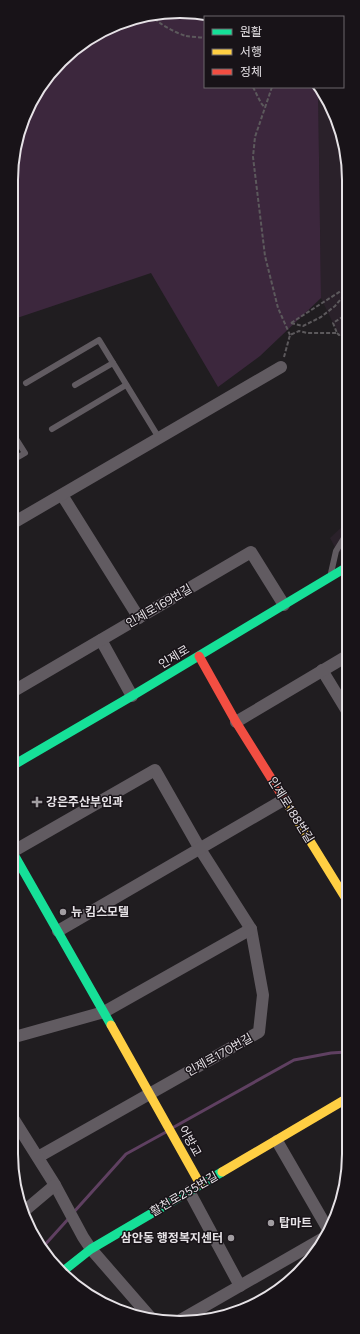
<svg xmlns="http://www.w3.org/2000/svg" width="360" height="1334" font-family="Figtree,'Noto Sans KR',sans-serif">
<rect width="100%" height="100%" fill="#201d20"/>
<!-- built -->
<g fill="#2a212a">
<polygon points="318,87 319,87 332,105 348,158 347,346 333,323 321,298"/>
<polygon points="347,522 347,548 338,553 330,538"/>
</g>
<!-- green -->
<polygon fill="#3c273d" points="147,14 213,14 220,17 205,17 205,87 318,87 321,298 260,356 218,387 151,273 14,319 14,147 39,86 86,40"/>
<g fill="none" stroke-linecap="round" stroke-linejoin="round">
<!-- stream -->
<g stroke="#5f4061" stroke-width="3">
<polyline points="174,1127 294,1060 331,1053 346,1052"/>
<polyline points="73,1213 126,1154 166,1132"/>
<polyline points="42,1248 70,1217"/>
</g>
<!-- path -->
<g stroke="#5c595c" stroke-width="2" stroke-dasharray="4 2" stroke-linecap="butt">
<path d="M151 14C156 23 176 33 186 36 192 37 199 37 205 38"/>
<polyline points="136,19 153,17"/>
<polyline points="253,87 261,103 265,108"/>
<polyline points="272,87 255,137 253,157 265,256 278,308 290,335"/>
<polyline points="291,323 303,326 321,317 335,306 347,292"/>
<polyline points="291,323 347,287"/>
<polyline points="337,333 339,335 347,332"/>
<polyline points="284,357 290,335 299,331 307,333 337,333 333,323 347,314"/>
</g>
<!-- lane -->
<g stroke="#615b61" stroke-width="6">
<polyline points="26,383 99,340 159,438"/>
<polyline points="75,385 113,363"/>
<polyline points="52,429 126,385"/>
<polyline points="13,460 25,453 13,434"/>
<polyline points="331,573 336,551 347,533"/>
</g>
<!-- street -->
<g stroke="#615b61" stroke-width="12">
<polyline points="62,495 139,618"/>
<polyline points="13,523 281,367"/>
<polyline points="101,640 132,696"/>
<polyline points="322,670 347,711"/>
<polyline points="12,692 251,552 284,605"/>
<polyline points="236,722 347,656"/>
<polyline points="12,852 155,770 200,849 251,929 263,995 259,1032 38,1157"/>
<polyline points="58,931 285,799"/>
<polyline points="11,1038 104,1012 251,929"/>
<polyline points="11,1115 55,1185 83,1237 91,1249 151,1318"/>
<polyline points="277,1141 329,1231"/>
<polyline points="189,1191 240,1286"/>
<polyline points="23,1212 55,1185"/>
<polyline points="177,1322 327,1236"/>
</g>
<!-- fast -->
<g stroke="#16e098" stroke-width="9">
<polyline points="12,766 132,696 347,567"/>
<polyline points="12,851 111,1025"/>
<polyline points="62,1272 91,1249 222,1172"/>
</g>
<!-- slow -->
<g stroke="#ffcf43" stroke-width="9">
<polyline points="286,802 346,899"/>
<polyline points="111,1025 200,1184"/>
<polyline points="222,1172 346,1099"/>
</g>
<!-- jam -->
<polyline stroke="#f24e42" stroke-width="9" points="199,656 236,722 286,802"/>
</g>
<!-- markers -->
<g fill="#a19da1" stroke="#181318" stroke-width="1.5">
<path d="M35 796h4v4h4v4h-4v4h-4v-4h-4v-4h4z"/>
<circle cx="63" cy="912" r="4"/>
<circle cx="271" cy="1223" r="4"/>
<circle cx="231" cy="1238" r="4"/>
</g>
<g text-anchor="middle" stroke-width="3" stroke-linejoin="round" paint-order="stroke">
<!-- street labels -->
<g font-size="12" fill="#e6e2e6" stroke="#181318">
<text transform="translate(159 606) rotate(-30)" y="4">인제로169번길</text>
<text transform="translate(174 657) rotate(-31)" y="4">인제로</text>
<text transform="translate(291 810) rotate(58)" y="4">인제로188번길</text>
<text transform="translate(219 1055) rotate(-29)" y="4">인제로170번길</text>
<text transform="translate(190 1141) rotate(61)" y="4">어방교</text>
<text transform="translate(184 1194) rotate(-30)" y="4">활천로255번길</text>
</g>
<!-- poi labels -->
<g font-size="12" font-weight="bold" fill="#e6e2e6" stroke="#181318" text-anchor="start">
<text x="46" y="806">강은주산부인과</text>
<text x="71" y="916">뉴 킴스모텔</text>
<text x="279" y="1227">탑마트</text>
<text x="223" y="1242" text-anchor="end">삼안동 행정복지센터</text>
</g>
</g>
<!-- crop -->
<path d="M0 0H360V1334H0ZM180 18H180A162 162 0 0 1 342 180V1154A162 162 0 0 1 180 1316H180A162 162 0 0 1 18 1154V180A162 162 0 0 1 180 18Z" fill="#181318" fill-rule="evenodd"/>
<path fill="none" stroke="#e6e2e6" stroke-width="2" d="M180 18H180A162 162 0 0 1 342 180V1154A162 162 0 0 1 180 1316H180A162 162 0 0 1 18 1154V180A162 162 0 0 1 180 18Z"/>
<!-- legend -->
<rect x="204" y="16" width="140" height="72" fill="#181318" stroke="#6a666a"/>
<rect x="212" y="29" width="20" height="6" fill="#16e098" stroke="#6a666a"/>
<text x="240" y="36" font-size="12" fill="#e6e2e6">원활</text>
<rect x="212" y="49" width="20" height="6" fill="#ffcf43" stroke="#6a666a"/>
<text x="240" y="56" font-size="12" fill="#e6e2e6">서행</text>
<rect x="212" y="69" width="20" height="6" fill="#f24e42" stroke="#6a666a"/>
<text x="240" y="76" font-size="12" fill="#e6e2e6">정체</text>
</svg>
